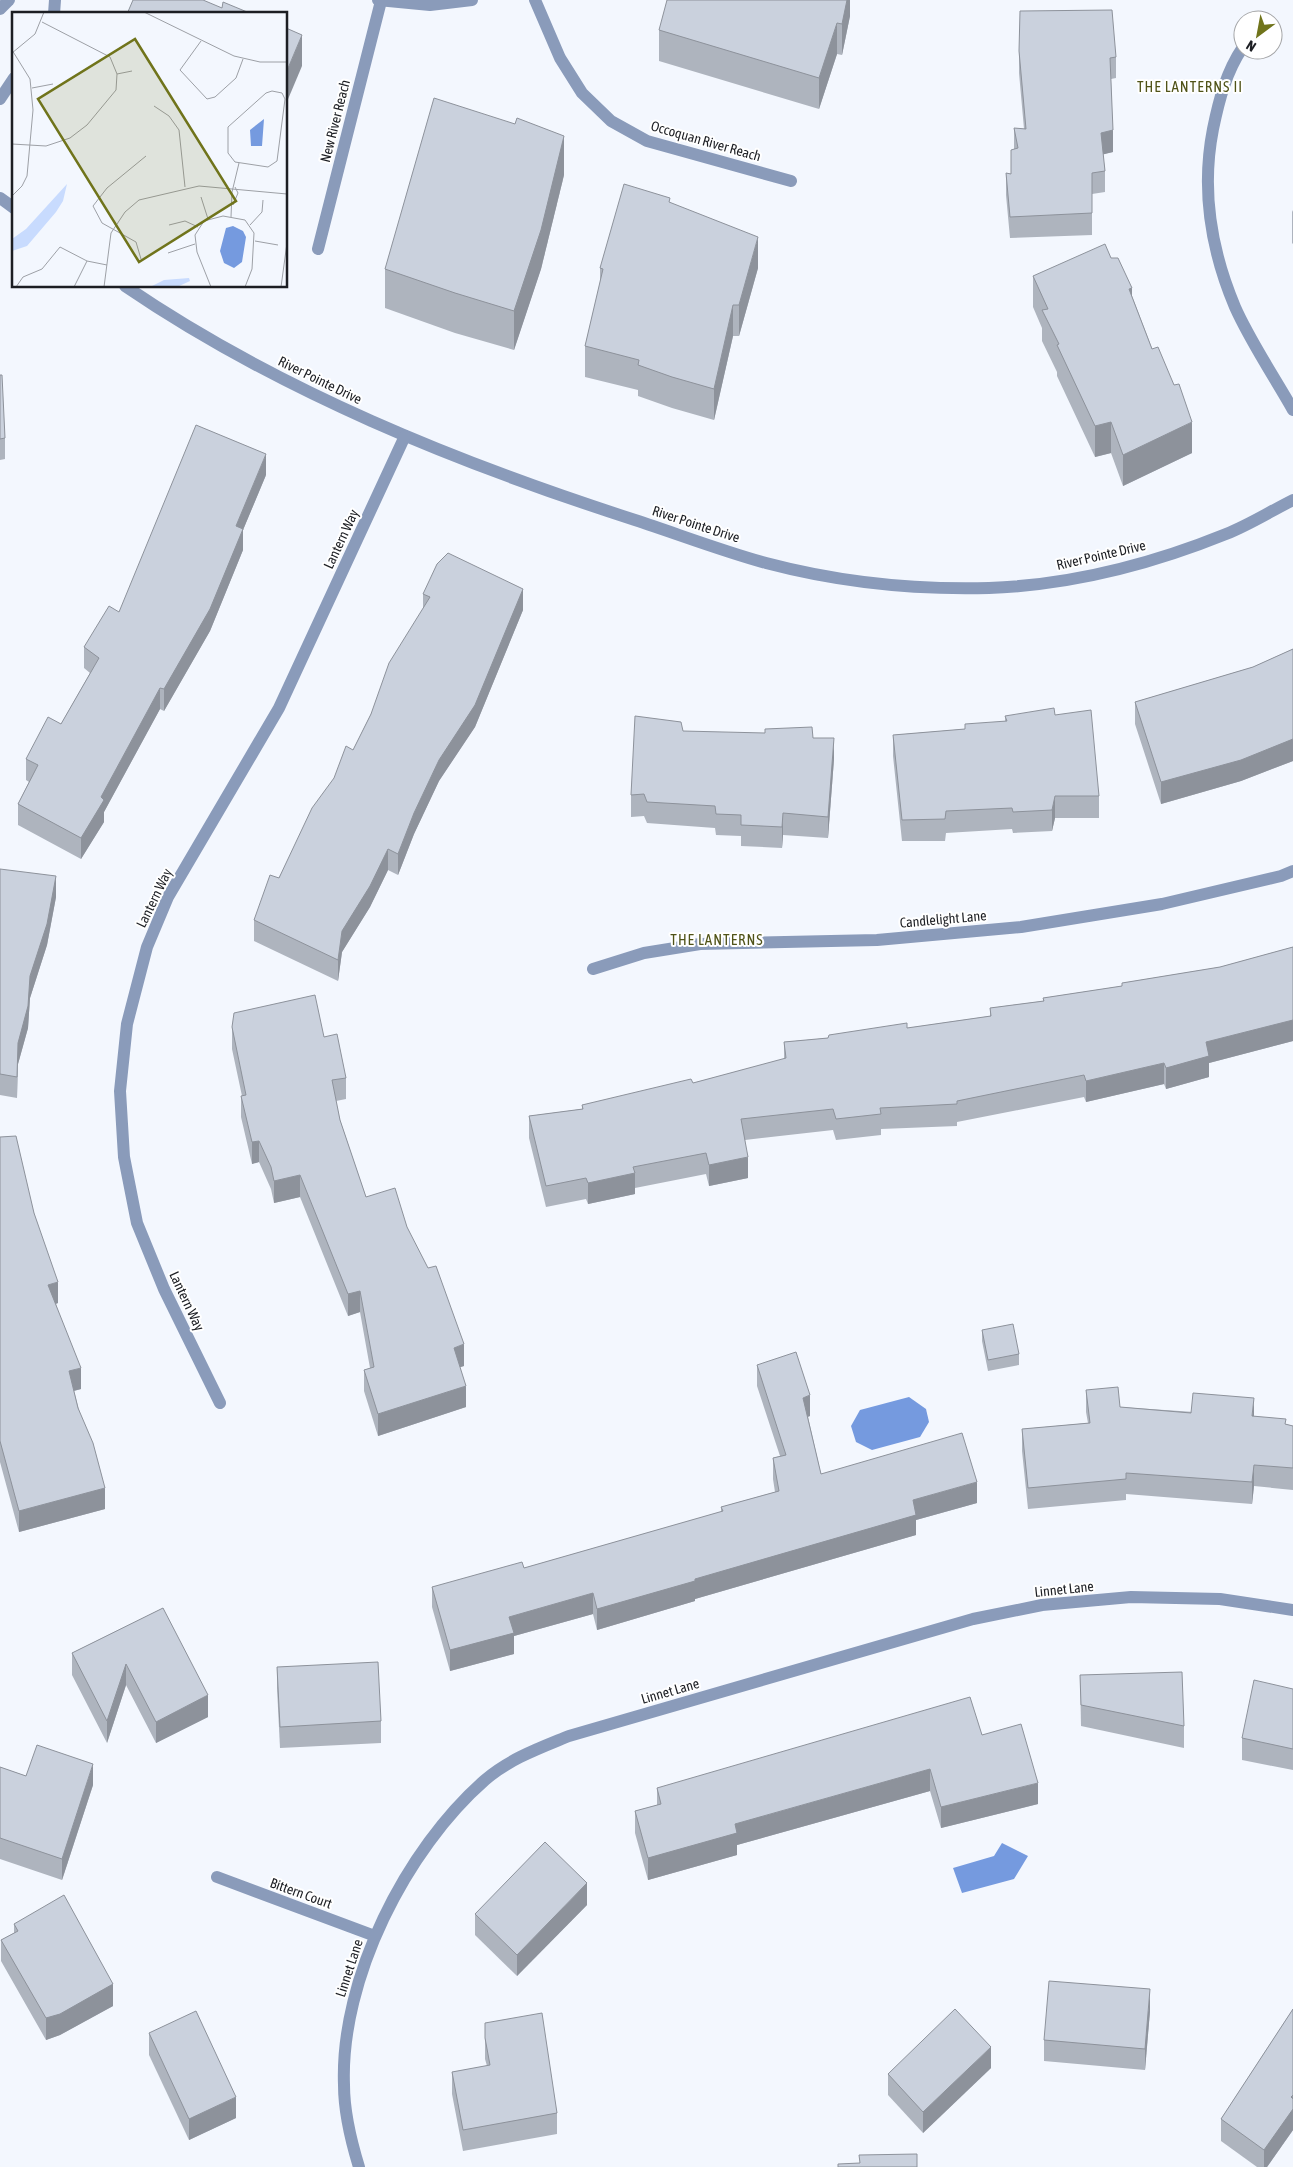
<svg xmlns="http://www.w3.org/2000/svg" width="1293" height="2167" font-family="'Asap Condensed',sans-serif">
<rect width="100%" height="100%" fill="#f3f7fe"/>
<!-- water -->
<g fill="#759adf">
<polygon points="909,1397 926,1409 929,1422 920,1437 872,1450 856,1442 851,1426 860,1410"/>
<polygon points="1002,1843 1028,1856 1014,1879 962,1893 953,1868 994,1856"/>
</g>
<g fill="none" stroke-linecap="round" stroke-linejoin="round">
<!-- minor -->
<g stroke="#8a9bba" stroke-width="12">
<polyline points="378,0 430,5 472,0"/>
<polyline points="535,0 560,58 582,93 611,121 647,141 791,181"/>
<polyline points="0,9 9,0"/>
<polyline points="54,14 55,0"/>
<polyline points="1261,20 1263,18"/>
<path d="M1243 47C1226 72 1219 100 1213 129 1201 190 1211 250 1235 307 1250 341 1275 378 1293 410"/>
<polyline points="0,99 14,78"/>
<polyline points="0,198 14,208"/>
<polyline points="318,249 381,1"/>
<path d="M125 286C279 391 458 463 635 520 678 534 722 551 766 563 838 582 914 590 989 588 1070 585 1152 564 1226 534 1249 525 1271 511 1293 500"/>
<polyline points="593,969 644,953 700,944 877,940 1021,927 1162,904 1281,876 1293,871"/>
<polyline points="220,1403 164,1289 137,1223 124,1157 120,1091 127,1024 147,947 168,897 279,708 405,436"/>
<polyline points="217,1877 375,1936"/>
<path d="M359 2167C351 2141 344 2113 344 2085 340 1979 406 1849 485 1780 509 1759 540 1748 569 1736L973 1619 1042 1605 1131 1597 1220 1599 1293 1610"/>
</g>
</g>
<!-- wall -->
<g fill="#aeb4be">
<polygon points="850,0 850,16 842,55 837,54 819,109 659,61 659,30"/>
<polygon points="1019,51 1116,57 1116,78 1111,79 1113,152 1103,154 1105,171 1105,192 1092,194 1092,235 1010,238 1006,195 1006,173 1011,174 1014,149 1014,128 1024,129 1019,73"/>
<polygon points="564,175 541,269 514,350 455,333 385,308 385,269"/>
<polygon points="670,203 758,268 739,336 733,336 714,420 672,408 638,396 638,390 585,377 585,346 600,285 600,268"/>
<polygon points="1293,210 1293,244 1292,243 1292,212"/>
<polygon points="1111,258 1132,296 1192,453 1123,486 1111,453 1095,457 1057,376 1057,372 1042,341 1042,328 1033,307 1033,276"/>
<polygon points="0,375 5,438 5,459 0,460"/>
<polygon points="266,475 243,530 243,550 210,631 164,711 160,709 104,812 104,822 81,859 18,825 18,804 29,782 26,780 26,759 61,724 90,673 84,668 84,647"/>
<polygon points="423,594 523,610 475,727 439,781 414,834 398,875 388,870 370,907 342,952 338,981 254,941 254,920 353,750 423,609"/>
<polygon points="1293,649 1293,761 1241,781 1161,804 1135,724 1135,702 1253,667"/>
<polygon points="1055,715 1099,796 1099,818 1055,818 1052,831 1013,833 1012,829 946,833 945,841 902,841 893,756 893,735 965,729 1005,721 1005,716"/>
<polygon points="683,731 813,738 834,759 828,838 783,835 782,848 741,846 741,836 716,835 715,828 647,823 644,816 631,817 631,795"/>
<polygon points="0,869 56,897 47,945 30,998 28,1028 18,1064 17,1098 0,1095"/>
<polygon points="1293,947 1293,1041 1209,1063 1209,1077 1166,1089 1164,1084 1086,1102 1084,1097 957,1122 957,1126 881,1129 881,1135 836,1140 833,1130 745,1140 748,1178 709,1186 706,1174 635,1188 635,1194 588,1204 586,1199 546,1207 529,1138 529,1116 582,1109 582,1105 693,1083 784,1059 784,1042 828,1038 907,1028 990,1016 990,1008 1043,1001 1043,998 1122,986 1122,983 1220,967"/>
<polygon points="232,1027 324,1037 346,1078 346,1099 336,1101 340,1120 366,1197 407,1227 464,1366 460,1367 466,1407 378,1436 364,1391 364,1370 370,1368 360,1312 348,1316 300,1197 274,1203 271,1189 259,1162 252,1164 241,1117 241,1096 242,1096 232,1049"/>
<polygon points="0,1137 34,1213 58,1303 56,1304 81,1389 74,1391 105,1509 19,1532 0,1462"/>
<polygon points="982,1330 1019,1354 1019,1365 988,1371 982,1341"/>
<polygon points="757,1365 810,1416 808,1417 821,1474 977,1503 916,1520 916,1535 695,1599 695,1601 597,1630 593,1614 514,1636 514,1654 450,1671 432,1607 432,1587 524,1568 721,1512 721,1507 775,1492 773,1479 773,1458 780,1456 757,1386"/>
<polygon points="1086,1390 1120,1407 1254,1416 1293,1426 1293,1490 1254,1486 1252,1504 1126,1494 1126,1500 1028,1509 1022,1451 1022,1429 1088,1423 1086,1412"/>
<polygon points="163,1608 208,1717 156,1743 126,1685 107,1743 72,1675 72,1653"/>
<polygon points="277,1667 381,1721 381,1743 280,1748 277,1688"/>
<polygon points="1080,1675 1184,1726 1184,1748 1081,1726"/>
<polygon points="1293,1689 1293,1770 1242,1760 1242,1738"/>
<polygon points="982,1735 1038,1804 941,1828 930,1791 737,1845 737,1855 648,1880 635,1833 635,1811 657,1805 657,1788"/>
<polygon points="0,1767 26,1776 93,1785 62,1880 0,1859"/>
<polygon points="587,1905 517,1976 475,1935 475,1914"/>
<polygon points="14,1924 113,2006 60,2035 46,2040 1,1961 1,1940 14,1933"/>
<polygon points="1293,2009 1293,2130 1267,2167 1257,2167 1221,2141 1221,2119"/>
<polygon points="1150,2011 1145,2070 1044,2061 1044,2040"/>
<polygon points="485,2023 557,2113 557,2134 463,2151 452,2094 452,2072 487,2066 485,2059"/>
<polygon points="149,2033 236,2118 189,2140 149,2055"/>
<polygon points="991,2068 923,2133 888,2095 888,2074"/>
</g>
<!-- shaded-wall -->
<g fill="#8d929b">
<polygon points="844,0 850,0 850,16 842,55 842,24"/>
<polygon points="837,23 837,54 819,109 819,78"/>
<polygon points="302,35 302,66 286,104 286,73"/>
<polygon points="1113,130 1113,152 1101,155 1101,133"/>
<polygon points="564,136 564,175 541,269 514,350 514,311"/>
<polygon points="758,237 758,268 739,336 739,305"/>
<polygon points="1132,288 1132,319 1129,289"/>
<polygon points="733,305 733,336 714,420 714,389"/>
<polygon points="1111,422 1111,453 1095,457 1095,426"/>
<polygon points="1192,422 1192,453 1123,486 1123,455"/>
<polygon points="266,454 266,475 243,530 243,550 210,631 164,711 164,689 236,526"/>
<polygon points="523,589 523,610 475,727 439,781 414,834 398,875 398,854 414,813 439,760"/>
<polygon points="160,688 160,709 104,812 104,822 81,859 81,838 101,797"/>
<polygon points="834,738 834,759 828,838 828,817"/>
<polygon points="1293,739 1293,761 1241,781 1161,804 1161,782"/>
<polygon points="1055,796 1055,818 1052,831 1052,810"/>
<polygon points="783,813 783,835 782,848 782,827"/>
<polygon points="388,849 388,870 370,907 342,952 338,981 338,960 342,931"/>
<polygon points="56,876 56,897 47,945 30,998 28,1028 18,1064 17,1098 18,1043 30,976"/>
<polygon points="1293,1020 1293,1041 1209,1063 1209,1077 1166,1089 1166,1068 1206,1042"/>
<polygon points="1164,1063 1164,1084 1086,1102 1086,1081"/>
<polygon points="259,1141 259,1162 252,1164 252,1142"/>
<polygon points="748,1157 748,1178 709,1186 709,1165"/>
<polygon points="635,1173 635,1194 588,1204 588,1183"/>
<polygon points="300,1175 300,1197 274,1203 274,1181"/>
<polygon points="58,1282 58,1303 48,1306 48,1285"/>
<polygon points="360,1291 360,1312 348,1316 348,1294"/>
<polygon points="464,1344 464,1366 454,1369 454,1348"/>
<polygon points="81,1368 81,1389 69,1392 69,1371"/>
<polygon points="466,1386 466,1407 378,1436 378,1414"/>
<polygon points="810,1395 810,1416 803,1418 803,1398"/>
<polygon points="1254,1398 1254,1420 1252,1416"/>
<polygon points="1254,1465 1254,1486 1252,1504 1252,1482"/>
<polygon points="977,1482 977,1503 916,1520 916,1535 695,1599 695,1601 597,1630 597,1609 913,1500"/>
<polygon points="105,1488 105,1509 19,1532 19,1511"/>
<polygon points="593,1593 593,1614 514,1636 514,1654 450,1671 450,1650 509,1617"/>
<polygon points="126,1664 126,1685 107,1743 107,1721"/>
<polygon points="208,1695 208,1717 156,1743 156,1722"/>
<polygon points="93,1764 93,1785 62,1880 62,1859"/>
<polygon points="930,1769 930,1791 737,1845 737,1855 648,1880 648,1858 735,1824"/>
<polygon points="1038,1783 1038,1804 941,1828 941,1807"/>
<polygon points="587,1883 587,1905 517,1976 517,1955"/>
<polygon points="113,1984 113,2006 60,2035 46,2040 46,2018"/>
<polygon points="1150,1989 1150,2011 1145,2070 1145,2049"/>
<polygon points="991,2047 991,2068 923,2133 923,2112"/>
<polygon points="1293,2095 1293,2130 1267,2167 1264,2167 1264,2150"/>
<polygon points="236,2097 236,2118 189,2140 189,2119"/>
</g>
<!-- building -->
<g fill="#cad1dd" stroke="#8d929b">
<polygon points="133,0 203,0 222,8 223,2 252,14 127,14"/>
<polygon points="667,0 847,0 842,24 837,23 819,78 659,30"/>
<polygon points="1112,10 1116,57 1110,58 1113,130 1101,133 1105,171 1092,173 1092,213 1010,217 1006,173 1011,174 1011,150 1018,148 1014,128 1026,129 1019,51 1020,11"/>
<polygon points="286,28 302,35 286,73"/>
<polygon points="434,98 515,124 517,118 564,136 541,230 514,311 455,293 385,269"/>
<polygon points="624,184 670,198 669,202 758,237 739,305 733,305 714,389 672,377 638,365 639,360 585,346 603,269 600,268"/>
<polygon points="1105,244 1111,258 1118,258 1132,288 1129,289 1152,349 1158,347 1174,385 1179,384 1192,422 1123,455 1111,422 1095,426 1057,345 1059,344 1042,310 1048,309 1033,276"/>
<polygon points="0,375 2,375 5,438 0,439"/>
<polygon points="196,425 266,454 236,526 243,529 210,609 164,689 160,688 101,797 104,800 81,838 18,804 38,765 26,759 48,717 61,724 99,658 84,647 109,606 119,612"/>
<polygon points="448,553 523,589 475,705 439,760 414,813 398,854 388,849 370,886 342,931 338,960 254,920 270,875 279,878 312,808 334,778 346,746 353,750 371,714 389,663 430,597 423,594 437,564"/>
<polygon points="1293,649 1293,739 1241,760 1161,782 1135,702 1253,667"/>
<polygon points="1054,708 1055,715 1091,710 1099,796 1055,796 1052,810 1013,812 1012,808 946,811 945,819 902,820 893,735 965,729 965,724 1007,721 1005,716"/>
<polygon points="635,716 681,722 683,731 765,733 765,729 812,727 813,738 834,738 828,817 783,813 782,827 741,825 741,815 716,814 715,806 647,802 644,794 631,795"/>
<polygon points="0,869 56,876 47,924 30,976 28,1006 18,1043 17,1077 0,1074"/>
<polygon points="1293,947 1293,1020 1206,1042 1209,1056 1166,1068 1164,1063 1086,1081 1084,1075 957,1101 957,1104 880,1108 881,1114 836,1119 833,1109 741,1119 748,1157 709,1165 706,1153 633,1167 635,1173 588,1183 586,1178 546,1186 529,1116 583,1109 582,1105 691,1079 693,1083 786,1058 784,1042 828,1038 829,1035 907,1023 907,1028 991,1016 990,1008 1044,1001 1043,998 1122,986 1122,983 1220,967"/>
<polygon points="315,995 324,1037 337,1034 346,1078 332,1080 340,1120 366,1197 395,1188 407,1227 428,1268 436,1266 464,1344 454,1348 466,1386 378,1414 364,1370 374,1367 360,1291 348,1294 300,1175 274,1181 271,1167 259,1141 252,1142 241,1096 246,1095 232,1027 234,1013"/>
<polygon points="16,1136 34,1213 58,1282 48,1285 81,1368 69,1371 78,1408 93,1443 105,1488 19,1511 0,1441 0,1137"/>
<polygon points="1013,1324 1019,1354 988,1360 982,1330"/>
<polygon points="796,1352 810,1395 803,1398 821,1474 962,1433 977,1482 913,1500 916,1515 695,1579 695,1581 597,1609 593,1593 509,1617 514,1633 450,1650 432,1587 522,1562 524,1568 723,1511 721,1507 779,1491 773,1458 786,1455 757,1365"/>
<polygon points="1118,1387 1120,1407 1191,1413 1193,1393 1254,1398 1252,1416 1286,1419 1285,1424 1293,1426 1293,1468 1254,1465 1252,1482 1126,1473 1126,1479 1028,1488 1022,1429 1090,1423 1086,1390"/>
<polygon points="163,1608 208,1695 156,1722 126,1664 107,1721 72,1653"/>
<polygon points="378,1662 381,1721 280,1727 277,1667"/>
<polygon points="1182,1672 1184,1726 1081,1705 1080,1675"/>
<polygon points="1254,1680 1293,1689 1293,1749 1242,1738"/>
<polygon points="970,1697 982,1735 1021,1724 1038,1783 941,1807 930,1769 735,1824 737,1833 648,1858 635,1811 661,1804 657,1788"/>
<polygon points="37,1745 93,1764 62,1859 0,1838 0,1767 26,1776"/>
<polygon points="545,1842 587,1883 517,1955 475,1914"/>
<polygon points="64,1895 113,1984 60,2014 46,2018 1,1940 18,1931 14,1924"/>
<polygon points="1049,1981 1150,1989 1145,2049 1044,2040"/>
<polygon points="955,2009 991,2047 923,2112 888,2074"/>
<polygon points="1293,2009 1293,2095 1291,2097 1293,2099 1293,2109 1264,2150 1221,2119"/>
<polygon points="196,2011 236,2097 189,2119 149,2033"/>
<polygon points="542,2013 557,2113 463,2130 452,2072 490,2065 485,2038 485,2023"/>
<polygon points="917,2154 917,2167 838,2167 838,2164 860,2163 859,2155"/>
</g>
<g text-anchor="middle" stroke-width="4" stroke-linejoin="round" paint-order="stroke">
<!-- street labels -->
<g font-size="14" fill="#1c1e23" stroke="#fff">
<text transform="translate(335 121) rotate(-76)" y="5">New River Reach</text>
<text transform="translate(706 141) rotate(16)" y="5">Occoquan River Reach</text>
<text transform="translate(320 380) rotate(26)" y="5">River Pointe Drive</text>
<text transform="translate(696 524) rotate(18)" y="5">River Pointe Drive</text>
<text transform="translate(341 539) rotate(-65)" y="5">Lantern Way</text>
<text transform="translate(1101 555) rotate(-13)" y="5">River Pointe Drive</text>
<text transform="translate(154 898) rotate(-64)" y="5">Lantern Way</text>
<text transform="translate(943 919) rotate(-5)" y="5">Candlelight Lane</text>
<text transform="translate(187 1301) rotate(65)" y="5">Lantern Way</text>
<text transform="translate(1064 1589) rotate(-6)" y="5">Linnet Lane</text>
<text transform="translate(670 1691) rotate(-16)" y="5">Linnet Lane</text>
<text transform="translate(301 1893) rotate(20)" y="5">Bittern Court</text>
<text transform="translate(349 1968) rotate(-72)" y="5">Linnet Lane</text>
</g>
<!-- neighbourhood labels -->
<g font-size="15" letter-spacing="1" fill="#505318" stroke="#fff">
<text x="1190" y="92">THE LANTERNS II</text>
<text x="717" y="945">THE LANTERNS</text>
</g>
</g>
<!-- overview -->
<g transform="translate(12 12)">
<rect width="275" height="275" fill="#f3f7fe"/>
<path d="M55 172 51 189 44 200 15 234 0 239V227L14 217ZM177 266 178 269 165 275H138L152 268Z" fill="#c8dbfe"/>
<path d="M252 107 250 134H239L238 118ZM221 214 231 219 234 225 230 250 222 256 212 251 208 239 214 216Z" fill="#759adf"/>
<path fill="none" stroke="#9da0a6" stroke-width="1" d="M132 0 222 44 248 50H275M189 29 168 58 195 87 203 85 224 66 231 47M0 38 18 67 21 98 15 164 10 174 0 184M0 41 23 22 32 0M105 62 120 59M20 76 41 72M260 79 270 81 273 87 265 149 256 155 223 150 216 141V115L254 81ZM142 94 157 104 167 118 173 175M0 132 34 134 58 126 75 113 104 78 105 62 98 45 30 10M189 185 196 207M221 193 226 181 223 175M219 205 220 180 227 151M157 213 173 209 186 215M238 213 250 200 251 188M243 229 266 233M156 241 183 232M129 247 124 230 90 211 81 194 95 176 134 144M4 275 11 265 30 257 48 235 75 249 95 253M62 275 75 249M92 275 99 221 113 200 127 188 187 174 275 182M199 275 185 240 183 223 192 209 211 204 233 208 242 221 240 257 233 275M269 275 275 231"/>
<path fill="#70741b" fill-opacity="0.15" stroke="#70741b" stroke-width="2.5" d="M123 27 224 189 127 250 26 87Z"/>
<rect width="275" height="275" fill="none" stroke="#1c1e23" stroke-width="2.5"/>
</g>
<!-- north arrow -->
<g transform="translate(1258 35) rotate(212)"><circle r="24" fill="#ffffff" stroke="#a4a5a7"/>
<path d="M0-4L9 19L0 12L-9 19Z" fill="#70741b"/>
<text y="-8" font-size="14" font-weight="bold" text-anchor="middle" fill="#1c1e23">N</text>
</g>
</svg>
